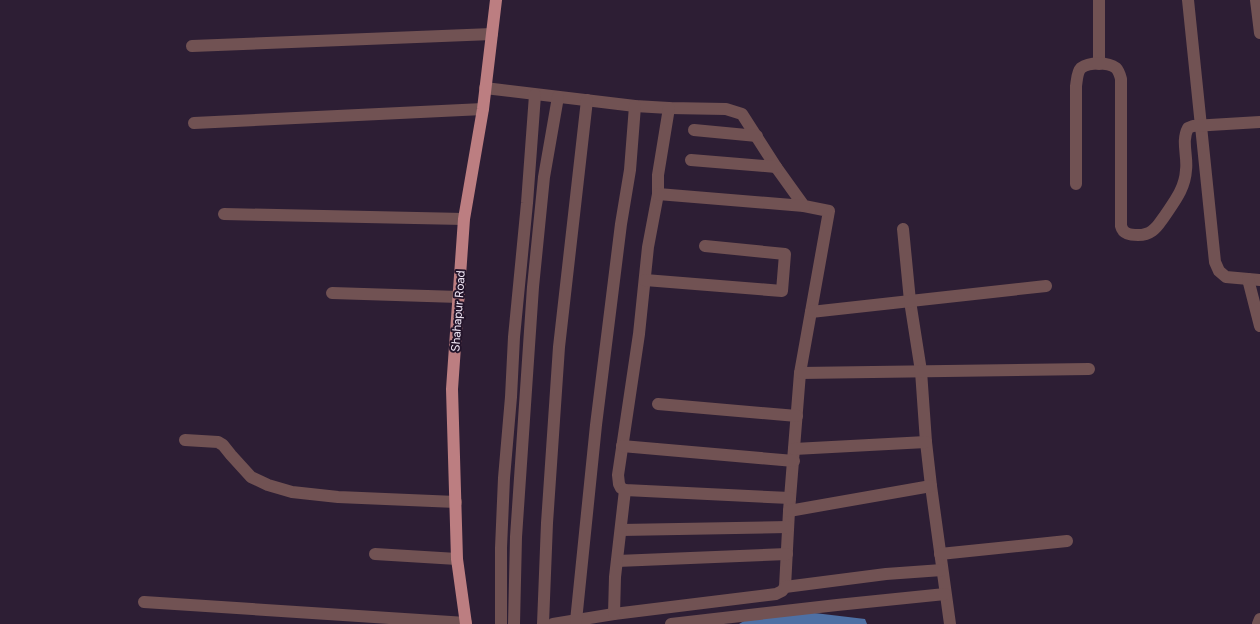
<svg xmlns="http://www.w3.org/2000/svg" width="1260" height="624" font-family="Figtree,sans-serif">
<rect width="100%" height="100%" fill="#2d1e34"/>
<!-- water -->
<polygon fill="#4e70a4" points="806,612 865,619 867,624 739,624 754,615"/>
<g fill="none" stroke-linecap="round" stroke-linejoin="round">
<!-- minor -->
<g stroke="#715253" stroke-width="12">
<polyline points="1188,0 1215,262 1219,271 1226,277 1260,280"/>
<polyline points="1256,0 1260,33"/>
<polyline points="192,46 492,34"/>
<polyline points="1099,64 1099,0"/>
<polyline points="485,88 635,106 669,108 726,109 742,114 776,167 804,206 829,211 800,373 789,511 785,587 782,591 776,594 614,614 553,624"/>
<polyline points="669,108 658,175 658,194 648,247 639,334 618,475 619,484 621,488 625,490 790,498"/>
<polyline points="194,123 483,109"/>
<polyline points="694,130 757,136"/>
<polyline points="691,160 776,167"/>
<path d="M1076 184V86C1077 80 1077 72 1081 68 1089 62 1108 62 1116 68 1119 71 1120 75 1121 79V226C1123 234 1130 235 1138 235 1143 235 1148 234 1152 231 1158 227 1160 222 1164 217 1174 202 1185 189 1186 170 1188 157 1181 141 1188 128L1193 126 1260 122"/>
<polyline points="658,194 804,206"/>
<polyline points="224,214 464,219"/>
<polyline points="903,229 910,301 921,371 926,442 931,486 950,624"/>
<polyline points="1248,279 1260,326"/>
<polyline points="645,280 782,291 785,254 705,246"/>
<polyline points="332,293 459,297"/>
<polyline points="811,312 1046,286"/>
<polyline points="800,373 1089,369"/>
<polyline points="658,404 797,416"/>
<polyline points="185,440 218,442 223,445 231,455 251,477 268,485 292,492 338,497 456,502"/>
<polyline points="622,446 794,461"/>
<polyline points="794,449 926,442"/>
<polyline points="789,511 931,486"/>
<polyline points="621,530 788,527"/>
<polyline points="375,554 457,559"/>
<polyline points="940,554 1067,541"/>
<polyline points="617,561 787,554"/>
<polyline points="785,587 886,574 942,570"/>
<polyline points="144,602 466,623"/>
<polyline points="614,614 615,577 625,490"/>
<polyline points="576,621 596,425 621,224 630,170 635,106"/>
<polyline points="501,624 501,548 504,478 511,397 514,337 527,203 535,95"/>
<polyline points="514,624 516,537 533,287 544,177 558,97"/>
<polyline points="543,624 547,523 559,347 587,100"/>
<polyline points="671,624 837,605 945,594"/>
<polyline points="1258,624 1260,619"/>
</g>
<!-- major -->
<polyline stroke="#bc7e81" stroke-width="12" points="466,624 457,559 452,389 464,219 483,109 496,0"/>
</g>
<g text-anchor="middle" stroke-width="4" stroke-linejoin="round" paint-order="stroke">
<!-- street labels -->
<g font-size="12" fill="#f1e7f6" stroke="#23142a">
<text transform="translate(458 311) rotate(-86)" y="4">Shahapur Road</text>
</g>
</g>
</svg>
